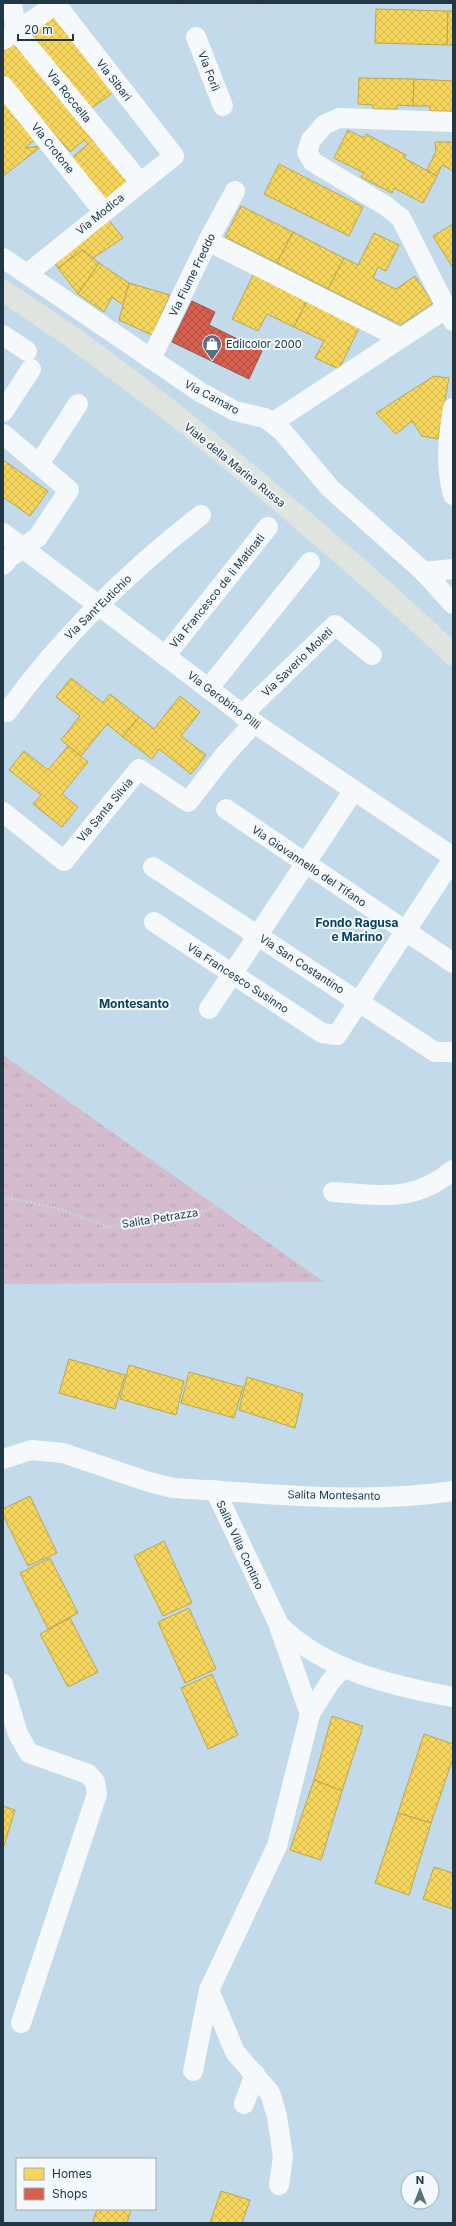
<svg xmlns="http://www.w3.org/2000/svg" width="456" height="2226" font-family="Inter,sans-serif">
<defs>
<pattern id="grass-tufts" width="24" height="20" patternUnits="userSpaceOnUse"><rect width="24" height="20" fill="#d4bcce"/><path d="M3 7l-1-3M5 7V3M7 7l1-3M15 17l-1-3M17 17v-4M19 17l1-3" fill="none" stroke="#b6a2b2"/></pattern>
<pattern id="homes-cross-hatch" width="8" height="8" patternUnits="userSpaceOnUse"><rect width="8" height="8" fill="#f6d55c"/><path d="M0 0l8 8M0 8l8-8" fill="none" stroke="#d3b751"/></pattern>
<pattern id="shops-cross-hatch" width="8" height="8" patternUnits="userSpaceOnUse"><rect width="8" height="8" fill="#d6604d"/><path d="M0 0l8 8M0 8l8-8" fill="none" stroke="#ad5042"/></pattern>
</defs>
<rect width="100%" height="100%" fill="#c2daea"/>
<!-- grass -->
<polygon fill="url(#grass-tufts)" points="3,1055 324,1282 3,1284"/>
<!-- homes -->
<g fill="url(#homes-cross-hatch)" stroke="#b6a655">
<polygon points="61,7 122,86 89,110 29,30"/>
<polygon points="376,9 448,11 447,45 375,43"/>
<polygon points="448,11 453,11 453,45 447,45"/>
<polygon points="11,37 138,181 108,206 69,160 88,144 84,140 70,152 3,74 3,45"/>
<polygon points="359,78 414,79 413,106 397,105 397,109 373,109 373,105 358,104"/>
<polygon points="414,79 453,81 453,111 430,111 430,106 413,106"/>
<polygon points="3,93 38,137 25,148 42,146 3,176"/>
<polygon points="348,130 364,138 366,134 406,155 404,158 437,176 423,203 394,188 392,193 361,177 364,173 334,158"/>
<polygon points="435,142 453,142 453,171 442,165 437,176 427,170 436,151"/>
<polygon points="279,164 363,207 349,236 264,194"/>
<polygon points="241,206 293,232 277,263 225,237"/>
<polygon points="108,219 123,238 93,258 83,250 58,268 51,259"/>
<polygon points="453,224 453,268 433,236"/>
<polygon points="293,232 344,258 328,289 277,263"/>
<polygon points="374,233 399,245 386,271 378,267 373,278 396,289 415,276 433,303 401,325 328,289 344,258 358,265"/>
<polygon points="83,250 99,263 78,294 58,268"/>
<polygon points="99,263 129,283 123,305 112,297 104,312 78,294"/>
<polygon points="253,275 307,301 294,327 267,314 258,331 232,319"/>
<polygon points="129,283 170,295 152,335 119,320"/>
<polygon points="307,301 360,326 339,369 315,358 324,341 294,327"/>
<polygon points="434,376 449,378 438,439 422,436 412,421 396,434 376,413"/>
<polygon points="3,460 48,491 30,516 3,497"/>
<polygon points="71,678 103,703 110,694 139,717 123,737 107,724 81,756 61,740 80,716 56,697"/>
<polygon points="180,696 200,712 181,736 206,755 191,774 159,749 152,759 123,737 139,717 154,729"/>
<polygon points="68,746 88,762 62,794 78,807 62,827 33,804 41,795 9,770 24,751 48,770"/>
<polygon points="69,1359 125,1375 115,1409 59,1393"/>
<polygon points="129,1365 184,1381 176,1415 120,1399"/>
<polygon points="189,1372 243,1387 234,1418 181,1403"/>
<polygon points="247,1377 303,1394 295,1428 239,1410"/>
<polygon points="30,1496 57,1553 28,1566 3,1515 3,1509"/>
<polygon points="164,1541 192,1603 163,1616 134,1556"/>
<polygon points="50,1558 78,1613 48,1629 20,1573"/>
<polygon points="189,1608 216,1669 185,1683 158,1622"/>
<polygon points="70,1618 98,1672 68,1687 40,1634"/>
<polygon points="212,1674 238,1735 208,1749 181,1688"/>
<polygon points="332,1716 363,1726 342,1791 314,1780"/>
<polygon points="424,1734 453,1744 453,1758 431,1823 398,1813"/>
<polygon points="314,1780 342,1791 321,1860 290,1850"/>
<polygon points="3,1806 15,1810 3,1849"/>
<polygon points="398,1813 431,1823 409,1895 375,1883"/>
<polygon points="434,1867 453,1873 453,1909 423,1899"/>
<polygon points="221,2191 250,2200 242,2223 210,2223"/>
<polygon points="97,2209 131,2209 127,2223 96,2223 93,2222"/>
</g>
<!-- shops -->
<polygon fill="url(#shops-cross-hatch)" stroke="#a0544b" points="192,301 215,312 209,325 262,351 249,379 172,342"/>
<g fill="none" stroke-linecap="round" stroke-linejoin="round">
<!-- path -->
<g stroke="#ccd4da" stroke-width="2.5" stroke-dasharray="2 2" stroke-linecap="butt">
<polyline points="180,3 189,21"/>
<polyline points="212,29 266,3"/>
<polyline points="3,1197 56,1208 108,1227 204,1211 252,1189 315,1191"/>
</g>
<!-- minor -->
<g stroke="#f6f9fc" stroke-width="20">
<polyline points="12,3 16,31 140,182"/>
<polyline points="196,37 223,106"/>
<polyline points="3,40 58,3"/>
<polyline points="3,86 103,211"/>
<polyline points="453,122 339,118 324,125 311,140 307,152 313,162 386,206 401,218 453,321"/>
<polyline points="208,241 400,338"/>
<polyline points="3,258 200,392 235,411 265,418 272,423 283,432 330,488 424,572 453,604"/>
<polyline points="27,274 174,156 55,3"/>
<polyline points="3,335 27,351"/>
<polyline points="151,359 208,241 235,191"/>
<path d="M453 408C448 438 445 465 453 495"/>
<polyline points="3,412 31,369"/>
<polyline points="272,423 447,308"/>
<polyline points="3,434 69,490 38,537 10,557 3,565"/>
<polyline points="39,464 78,404"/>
<polyline points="3,533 254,723 453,857"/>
<polyline points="424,572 453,569"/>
<polyline points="165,656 268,527"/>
<polyline points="208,689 310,562"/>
<path d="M7 712C63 635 126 573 201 515"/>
<polyline points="242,715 335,625 372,655"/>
<polyline points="226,809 453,963"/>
<polyline points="3,812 64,861 139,769 188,802 223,757 254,723"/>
<polyline points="153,867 435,1052 453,1052"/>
<polyline points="154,922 322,1033 337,1035 453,859"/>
<polyline points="209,1009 354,790"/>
<path d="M333 1192C381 1195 414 1203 453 1170"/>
<path d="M3 1459 31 1450 63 1453 149 1482 173 1488C266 1493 361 1505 453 1491"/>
<path d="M215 1490 279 1625C324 1670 392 1686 453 1697"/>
<polyline points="280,1629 310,1714"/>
<polyline points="3,1684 18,1734 29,1753 88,1774 95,1782 97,1794 21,2023"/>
<polyline points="193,2071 209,1990"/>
<polyline points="244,2104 255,2074"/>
<polyline points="279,2185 283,2157 277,2116 270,2093 235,2052 209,1990 277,1846 310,1714 330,1682 344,1667"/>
</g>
<!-- major -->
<path stroke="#dfe4de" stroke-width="22" d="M3 291C108 358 206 438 300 518 352 563 404 607 453 655"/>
</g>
<!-- icons -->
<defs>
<symbol id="shop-pin" viewBox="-11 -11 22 30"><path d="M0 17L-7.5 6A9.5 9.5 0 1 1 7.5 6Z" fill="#59707f" stroke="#f3f9fc"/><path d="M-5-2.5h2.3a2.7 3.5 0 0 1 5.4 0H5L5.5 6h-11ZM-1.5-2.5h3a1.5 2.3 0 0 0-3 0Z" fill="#fff"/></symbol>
</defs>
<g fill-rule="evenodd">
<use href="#shop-pin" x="201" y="333" width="22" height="30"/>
</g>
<g text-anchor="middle" stroke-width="4" stroke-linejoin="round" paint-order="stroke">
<!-- street labels -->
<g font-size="11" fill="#213745" stroke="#f3f9fc">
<text transform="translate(209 71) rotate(69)" y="4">Via Forlì</text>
<text transform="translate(114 80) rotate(52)" y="4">Via Sibari</text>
<text transform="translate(69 96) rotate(51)" y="4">Via Roccella</text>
<text transform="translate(53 148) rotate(51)" y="4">Via Crotone</text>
<text transform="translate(100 214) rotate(-39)" y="4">Via Modica</text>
<text transform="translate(192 275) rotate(-64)" y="4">Via Fiume Freddo</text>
<text transform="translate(212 397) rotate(28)" y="4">Via Camaro</text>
<text transform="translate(235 465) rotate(39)" y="4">Viale della Marina Russa</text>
<text transform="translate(217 591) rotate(-51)" y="4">Via Francesco de li Matinati</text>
<text transform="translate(98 607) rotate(-44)" y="4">Via Sant'Eutichio</text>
<text transform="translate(297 662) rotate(-44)" y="4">Via Saverio Moleti</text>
<text transform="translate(224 700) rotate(37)" y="4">Via Gerobino Pilli</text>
<text transform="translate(105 810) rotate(-50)" y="4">Via Santa Silvia</text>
<text transform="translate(309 866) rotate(34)" y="4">Via Giovannello del Tifano</text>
<text transform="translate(302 964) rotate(33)" y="4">Via San Costantino</text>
<text transform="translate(238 978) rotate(33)" y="4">Via Francesco Susinno</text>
<text transform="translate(160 1218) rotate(-9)" y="4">Salita Petrazza</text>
<text transform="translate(334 1495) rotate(1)" y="4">Salita Montesanto</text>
<text transform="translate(240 1545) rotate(65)" y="4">Salita Villa Contino</text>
</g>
<!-- poi labels -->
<g font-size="11" fill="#213745" stroke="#f3f9fc" text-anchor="start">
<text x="226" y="348">Edilcolor 2000</text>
</g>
<!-- neighbourhood labels -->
<g font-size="12" font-weight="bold" fill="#07425f" stroke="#f3f9fc">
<text x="357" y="927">Fondo Ragusa<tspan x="357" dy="14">e Marino</tspan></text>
<text x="134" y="1008">Montesanto</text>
</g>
</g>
<!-- border -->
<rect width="456" height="2226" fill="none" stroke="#213745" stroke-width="8"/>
<!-- legend -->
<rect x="16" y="2158" width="140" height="52" fill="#f3f9fc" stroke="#9fabb3"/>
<rect x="24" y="2168" width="20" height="12" fill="#f6d55c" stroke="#9fabb3"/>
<text x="52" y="2178" font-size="12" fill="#213745">Homes</text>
<rect x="24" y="2188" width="20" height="12" fill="#d6604d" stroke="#9fabb3"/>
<text x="52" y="2198" font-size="12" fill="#213745">Shops</text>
<!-- north arrow -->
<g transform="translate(420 2190)"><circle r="19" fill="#f3f9fc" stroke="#9fabb3"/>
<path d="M0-3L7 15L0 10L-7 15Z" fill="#59707f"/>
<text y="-6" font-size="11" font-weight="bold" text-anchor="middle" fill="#213745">N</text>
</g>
<!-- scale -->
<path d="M18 34v6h55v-6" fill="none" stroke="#213745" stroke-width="2"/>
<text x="24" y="34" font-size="12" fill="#213745" stroke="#f3f9fc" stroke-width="3" paint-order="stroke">20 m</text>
</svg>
